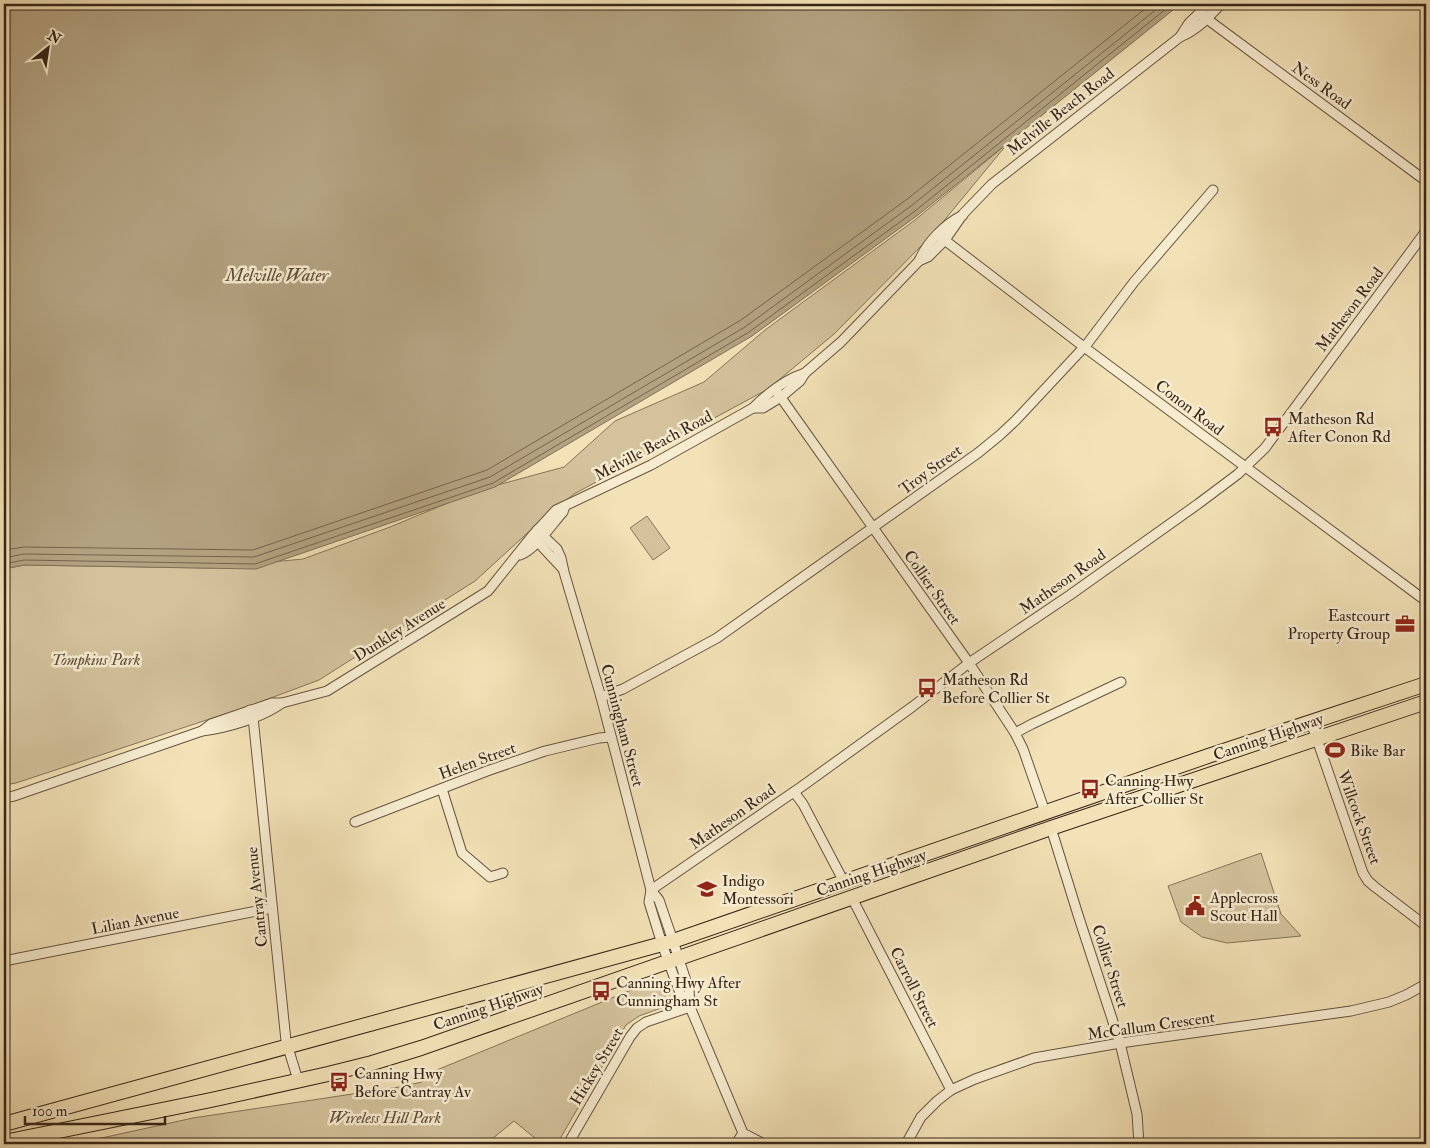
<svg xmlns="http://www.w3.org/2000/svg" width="1430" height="1148" font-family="'IM FELL Double Pica',serif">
<rect width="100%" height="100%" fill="#f3e2b7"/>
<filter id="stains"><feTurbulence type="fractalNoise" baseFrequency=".004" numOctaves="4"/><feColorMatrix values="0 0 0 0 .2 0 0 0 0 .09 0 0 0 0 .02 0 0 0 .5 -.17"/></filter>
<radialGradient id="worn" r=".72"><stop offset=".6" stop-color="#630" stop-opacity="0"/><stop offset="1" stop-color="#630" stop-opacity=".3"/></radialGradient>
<!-- green -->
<g fill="#d3c29c" stroke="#85745a">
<polygon points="1008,143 933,234 834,334 768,389 574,494 545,517 475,581 319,680 252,705 16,783 4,785 4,569 24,565 209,568 303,559 390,527 479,490 564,467 615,421 704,382 765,330 915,220"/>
<polygon points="647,516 670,548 653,560 630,528"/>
<polygon points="1261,853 1281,914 1301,936 1227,943 1202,937 1181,922 1168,886"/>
<path d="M658 979C667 981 672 992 672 1001L667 1006 639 1016 626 1025 557 1144H542L514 1121 486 1144H74L193 1118 399 1087 422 1082 427 1074Z"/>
</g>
<!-- water -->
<polygon fill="#b3a281" stroke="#817057" points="4,4 1178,4 1173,10 918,215 752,336 495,487 256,569 24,565 4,569"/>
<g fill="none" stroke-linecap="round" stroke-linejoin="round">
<!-- shore -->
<g stroke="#75644c" stroke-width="1">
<polyline points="4,550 24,547 253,550 487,470 741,320 906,200 1151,4"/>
<polyline points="4,558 24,554 254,557 490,477 745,327 911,206 1163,4"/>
<polyline points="4,564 24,560 255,564 493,483 749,332 915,211 1172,4"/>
</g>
<defs>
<g id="minor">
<polyline points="1200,12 1207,19 1426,181"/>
<polyline points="1180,37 1189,23 1209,4"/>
<polyline points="938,235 1084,347 1426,601"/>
<path d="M919 261C927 242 945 224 963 215"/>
<polyline points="777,392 969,663 1015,733 1023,749 1045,812"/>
<path d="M753 408H763L781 397 800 381 805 373 841 342 919 261 928 257 945 240 963 214 992 184 1180 37C1197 30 1209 17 1221 4"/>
<polyline points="537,530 557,549 561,558 564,572 601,697 651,890 649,902 662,944 680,993 690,1007 743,1133 764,1144"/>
<polyline points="534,538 563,569"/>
<path d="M520 555C535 550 552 524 563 512L565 506"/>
<polyline points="601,697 623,689 717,638 978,453 1000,435 1016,420 1087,344 1134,282 1213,190"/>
<polyline points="250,710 253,717 286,1041 298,1080"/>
<polyline points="1311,722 1363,873 1368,881 1375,887 1426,926"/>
<path d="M202 731 211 724 272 703H282L327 691 488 591 532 536 556 510 651 465 753 408C767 394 786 379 805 373"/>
<polyline points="1015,733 1032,724 1121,682"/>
<polyline points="442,789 462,853 490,877 503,873"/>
<polyline points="794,792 803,804 844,882"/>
<path d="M4 798 14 796 202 731C227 728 261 718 282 703"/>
<polyline points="355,822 487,771 545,751 599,738 611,737"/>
<polyline points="1051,828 1079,918 1120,1043 1137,1114 1139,1144"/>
<polyline points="651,890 801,787 912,707 969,663 1070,595 1198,504 1238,474 1265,448 1426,231"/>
<polyline points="651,890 659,900 673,941 689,990 690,1007"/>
<polyline points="852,898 951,1090"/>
<polyline points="4,961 272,908"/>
<polyline points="568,1144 630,1037 637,1028 646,1022 690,1007"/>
<polyline points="736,1144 743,1133"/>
<polyline points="906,1144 921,1117 937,1101 951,1090 975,1079 1034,1058 1120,1043 1351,1011 1389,1002 1406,995 1426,984"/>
</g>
<g id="highway">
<polyline points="4,1124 673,941 1211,755 1426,684"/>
<polyline points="4,1142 211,1100 328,1074 372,1063 421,1048 1051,828 1426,702"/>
</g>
</defs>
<!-- minor casing -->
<use href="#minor" stroke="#665440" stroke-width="11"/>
<!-- highway casing -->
<use href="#highway" stroke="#372518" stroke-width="16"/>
<!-- minor -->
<use href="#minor" stroke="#f7ecd0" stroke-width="9"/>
<!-- highway -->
<use href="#highway" stroke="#f3e2b7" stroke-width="14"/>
</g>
<!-- icons -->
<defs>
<symbol id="bus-bare" viewBox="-9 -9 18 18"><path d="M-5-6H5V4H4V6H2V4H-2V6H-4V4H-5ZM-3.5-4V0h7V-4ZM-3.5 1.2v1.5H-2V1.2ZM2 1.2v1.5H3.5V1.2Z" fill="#8f2418" stroke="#f7ecd0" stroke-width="2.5" paint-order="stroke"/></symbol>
<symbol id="office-bare" viewBox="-9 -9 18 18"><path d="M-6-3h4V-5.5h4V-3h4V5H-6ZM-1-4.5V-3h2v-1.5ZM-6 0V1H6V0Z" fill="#8f2418" stroke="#f7ecd0" stroke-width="2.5" paint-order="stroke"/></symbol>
<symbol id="stadium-bare" viewBox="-9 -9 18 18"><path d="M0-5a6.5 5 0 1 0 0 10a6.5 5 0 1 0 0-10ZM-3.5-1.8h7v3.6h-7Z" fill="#8f2418" stroke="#f7ecd0" stroke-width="2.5" paint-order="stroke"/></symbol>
<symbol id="school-bare" viewBox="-9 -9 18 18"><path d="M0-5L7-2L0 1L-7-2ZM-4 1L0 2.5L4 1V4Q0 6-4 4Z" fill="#8f2418" stroke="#f7ecd0" stroke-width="2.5" paint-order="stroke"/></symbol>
<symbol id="civic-bare" viewBox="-9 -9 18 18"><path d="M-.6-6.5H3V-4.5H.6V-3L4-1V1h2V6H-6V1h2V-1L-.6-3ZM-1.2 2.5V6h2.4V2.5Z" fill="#8f2418" stroke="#f7ecd0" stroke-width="2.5" paint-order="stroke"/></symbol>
</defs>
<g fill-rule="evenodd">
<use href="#bus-bare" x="1259" y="413" width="28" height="28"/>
<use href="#office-bare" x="1391" y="610" width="28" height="28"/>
<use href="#bus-bare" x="913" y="674" width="28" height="28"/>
<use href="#stadium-bare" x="1321" y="736" width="28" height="28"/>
<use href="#bus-bare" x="1076" y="775" width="28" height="28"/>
<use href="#school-bare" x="693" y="875" width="28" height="28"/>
<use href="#civic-bare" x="1181" y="892" width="28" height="28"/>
<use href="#bus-bare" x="587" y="977" width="28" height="28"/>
<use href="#bus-bare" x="325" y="1068" width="28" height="28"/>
</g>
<g text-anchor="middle" stroke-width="5" stroke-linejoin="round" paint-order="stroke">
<!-- street labels -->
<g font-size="16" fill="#372518" stroke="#f7ecd0">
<text transform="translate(1322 85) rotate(36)" y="6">Ness Road</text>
<text transform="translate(1060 111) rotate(-38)" y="6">Melville Beach Road</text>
<text transform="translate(1349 309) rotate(-53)" y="6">Matheson Road</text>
<text transform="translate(1190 407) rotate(37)" y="6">Conon Road</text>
<text transform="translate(653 445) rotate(-28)" y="6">Melville Beach Road</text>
<text transform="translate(930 469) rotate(-36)" y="6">Troy Street</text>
<text transform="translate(1062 581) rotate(-35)" y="6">Matheson Road</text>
<text transform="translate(933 587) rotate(55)" y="6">Collier Street</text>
<text transform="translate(399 629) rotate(-32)" y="6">Dunkley Avenue</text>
<text transform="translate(623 725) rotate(75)" y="6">Cunningham Street</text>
<text transform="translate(1268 736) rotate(-19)" y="6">Canning Highway</text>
<text transform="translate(477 760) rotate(-20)" y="6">Helen Street</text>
<text transform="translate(732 816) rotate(-35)" y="6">Matheson Road</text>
<text transform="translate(1360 817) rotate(70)" y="6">Willcock Street</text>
<text transform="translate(871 872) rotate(-19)" y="6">Canning Highway</text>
<text transform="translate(256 897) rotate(-96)" y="6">Cantray Avenue</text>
<text transform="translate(135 920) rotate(-11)" y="6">Lilian Avenue</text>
<text transform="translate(1111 966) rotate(72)" y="6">Collier Street</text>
<text transform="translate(915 987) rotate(63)" y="6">Carroll Street</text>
<text transform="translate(488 1006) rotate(-19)" y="6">Canning Highway</text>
<text transform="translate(1151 1025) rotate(-8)" y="6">McCallum Crescent</text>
<text transform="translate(596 1066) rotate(-59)" y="6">Hickey Street</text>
</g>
<!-- poi labels -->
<g font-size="16" fill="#372518" stroke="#f7ecd0" text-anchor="start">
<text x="1288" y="424">Matheson Rd<tspan x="1288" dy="18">After Conon Rd</tspan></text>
<text x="1390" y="621" text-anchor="end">Eastcourt<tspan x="1390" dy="18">Property Group</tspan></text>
<text x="942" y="685">Matheson Rd<tspan x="942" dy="18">Before Collier St</tspan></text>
<text x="1350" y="756">Bike Bar</text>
<text x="1105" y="786">Canning Hwy<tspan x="1105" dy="18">After Collier St</tspan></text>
<text x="722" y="886">Indigo<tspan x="722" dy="18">Montessori</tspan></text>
<text x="1210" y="903">Applecross<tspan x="1210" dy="18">Scout Hall</tspan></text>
<text x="616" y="988">Canning Hwy After<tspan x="616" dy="18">Cunningham St</tspan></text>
<text x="354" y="1079">Canning Hwy<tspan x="354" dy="18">Before Cantray Av</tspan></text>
</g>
<!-- park labels -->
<g font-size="16" font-style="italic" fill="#5e4c39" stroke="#f7ecd0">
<text x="96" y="665">Tompkins Park</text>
<text x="385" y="1123">Wireless Hill Park</text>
</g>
<!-- water labels -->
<g font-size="18" font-style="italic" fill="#5c4a38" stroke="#f7ecd0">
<text x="277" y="281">Melville Water</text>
</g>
</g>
<!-- margin -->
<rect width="1430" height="1148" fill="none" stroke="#f3e2b7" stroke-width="20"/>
<rect x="5" y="5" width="1420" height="1138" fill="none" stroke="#372518" stroke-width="2.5"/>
<rect x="10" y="10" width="1410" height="1128" fill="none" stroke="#372518"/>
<!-- north arrow -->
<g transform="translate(48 48) rotate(30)" stroke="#f7ecd0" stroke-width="4" paint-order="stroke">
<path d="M0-4L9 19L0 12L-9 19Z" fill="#372518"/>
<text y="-8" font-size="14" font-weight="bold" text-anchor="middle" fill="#372518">N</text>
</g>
<!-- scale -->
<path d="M25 1116v8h140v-8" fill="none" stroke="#372518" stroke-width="2.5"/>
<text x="32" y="1116" font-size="15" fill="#372518" stroke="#f7ecd0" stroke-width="4" paint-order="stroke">100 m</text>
<rect width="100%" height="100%" filter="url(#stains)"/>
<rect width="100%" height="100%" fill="url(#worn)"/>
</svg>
